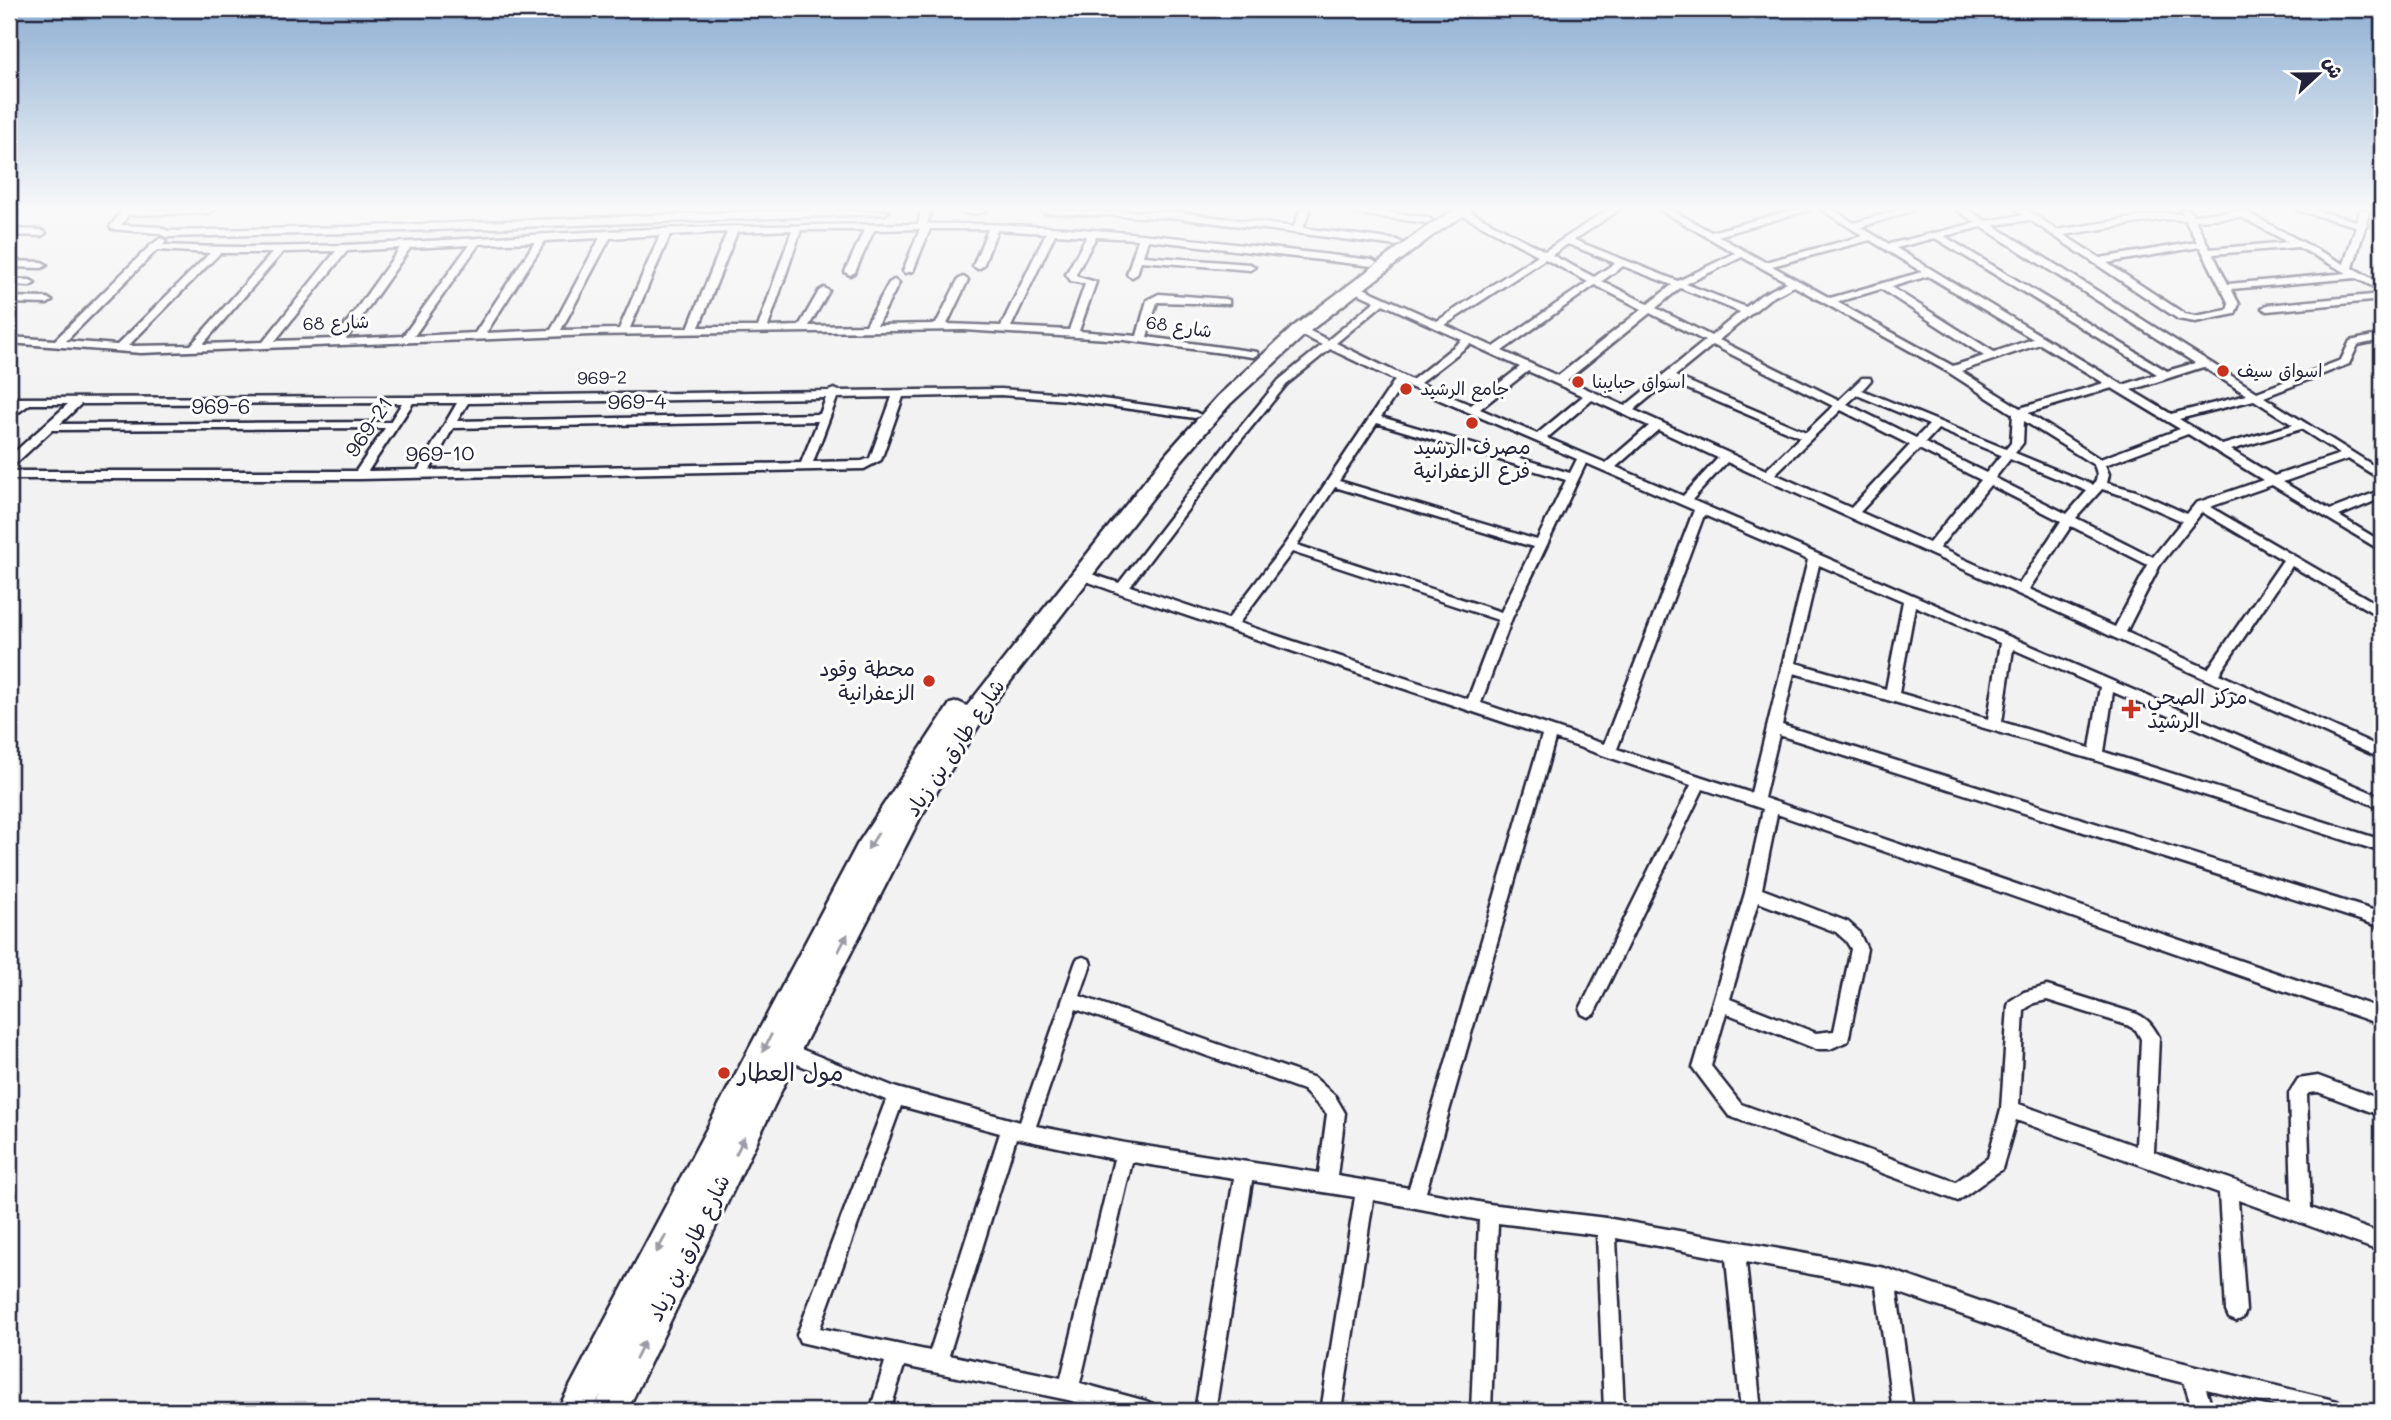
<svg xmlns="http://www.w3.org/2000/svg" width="2391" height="1420" font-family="Mali,'Playpen Sans Arabic',sans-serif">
<rect width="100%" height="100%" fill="#f2f2f3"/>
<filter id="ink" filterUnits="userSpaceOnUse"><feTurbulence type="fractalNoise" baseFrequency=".0143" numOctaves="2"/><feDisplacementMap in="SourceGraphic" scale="14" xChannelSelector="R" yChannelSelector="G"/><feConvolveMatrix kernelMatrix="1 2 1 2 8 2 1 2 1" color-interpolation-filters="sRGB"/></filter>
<g filter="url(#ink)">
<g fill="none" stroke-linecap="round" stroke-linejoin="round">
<defs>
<g id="minor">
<polygon points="122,210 214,210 209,213 128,215 121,225 160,227 168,231 346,227 794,210 889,211 884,214 346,233 166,237 158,233 112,229 110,227"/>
<path d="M921 210H931L927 224C1076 222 1224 243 1372 260L1377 263 1372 266 1148 240 1143 256 1250 264 1255 267 1250 270 1141 261 1137 274 1132 277 1127 274 1138 239 1096 237 1076 274 1078 277 1096 282 1079 331 1137 336 1147 300 1159 294 1225 299 1229 300V304L1157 302 1147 337 1257 352 1258 354 1253 357 1124 340 964 330 591 335 141 353 9 343V337L55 340 151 245 161 238 166 241 163 245C311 252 460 238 607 231 709 226 814 225 918 224ZM920 229 903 271 905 273 913 271 930 229H988L973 266 978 269 983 266 997 230 1046 233 1001 326 947 324 968 280 963 277 958 280 936 324 877 325 899 283 894 280 889 283 866 325 809 326 829 291 824 288 819 291 799 326 768 327 801 230H864L845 272 850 275 855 272 874 230ZM792 230 758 327H699L737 232ZM727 232 688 328H630L670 235ZM1055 234 1087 236 1066 274 1071 281 1085 284 1069 330 1011 327ZM660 235 619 329 561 330 610 238ZM600 238 551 330 486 333 545 241ZM535 242 475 333 414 336 479 244ZM469 245 403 336 346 339 410 248ZM400 248 335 339 275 341 347 251ZM157 250 210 253 117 345 66 341ZM336 251 263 342 203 344 283 252ZM220 253H272L191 345 128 346Z"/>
<path d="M957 210H987C980 215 964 215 957 210Z"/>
<polygon points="1040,210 1177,212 1294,227 1300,210 1310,210 1303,228 1397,240 1402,243 1397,246 1177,218 1045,213"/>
<polygon points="1346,210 1373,210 1427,217 1432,220 1427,223 1351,213"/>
<path d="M1460 210H1467L1545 251 1607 210H1619L1574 240 1678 281 1735 253 1660 210H1672L1711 232 1793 210H1809L1718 236 1765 262 1863 236 1822 210H1834L1854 223 1898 210H1914L1861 227 1889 244 1976 223 1957 210H1969L1986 221 2023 215 2016 210H2027L2057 230 2165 213 2183 214 2180 210H2190L2192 215 2242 210 2344 264 2356 226 2296 210H2313L2357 221 2360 210H2370L2366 223 2368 225 2365 227 2353 268 2382 284V291L2356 278 2231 289 2239 304 2235 314 2195 322 2178 319 2030 220 1993 225 2257 392 2341 360 2350 341 2382 334V340L2358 345 2349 364 2264 397 2382 471V480L2348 459 2283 482 2330 510 2382 490V498L2339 516 2382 542V551L2272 485 2210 507 2382 607V618L2292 566 2219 674 2382 748V759L1727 462 1692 500 2382 797V809L2113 692 2104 752 2382 840V852L2095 760 1794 673 1782 725 2382 913V927L1779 735 1764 798 2382 1009V1025L1777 814 1762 889 1848 922 1858 931 1867 949 1848 1041 1830 1049H1816L1726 1013 1711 1066 1741 1104 1956 1182 1988 1158 2001 1109 2008 1006 2010 1001 2024 992 2047 986 2137 1014C2148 1019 2153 1026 2159 1037L2154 1152 2292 1201 2289 1093 2298 1079 2318 1076 2382 1100V1116L2318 1092 2309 1093 2307 1095 2311 1208 2382 1234V1252L2238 1200 2246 1311 2243 1318 2236 1321 2229 1318 2226 1311 2219 1193 2016 1120 2002 1169 1958 1201 1729 1116 1693 1068 1745 893 1763 809 1703 789 1594 1014 1588 1017 1582 1014 1580 1009 1691 785 1555 739 1426 1192 1489 1204 1606 1218 1885 1268 2088 1339 2337 1401 2344 1404 2347 1411H2297L2206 1389 2213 1411H2193L2184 1383 2088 1359 1897 1292 1913 1411H1893L1876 1286 1746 1262 1761 1411H1741L1726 1259 1616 1238 1624 1411H1604L1597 1235 1498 1223 1491 1411H1471L1479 1220 1373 1200 1341 1411H1321L1355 1197 1252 1181 1215 1411H1195L1234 1178 1132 1162 1080 1383 1146 1401 1153 1404 1156 1411H1109L1068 1400 904 1366 890 1411H870L885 1362 800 1342 797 1335 886 1100 780 1057 777 1051 780 1045 786 1043 897 1088 1020 1122 1075 964 1077 959 1083 957 1089 959 1091 964 1080 996 1315 1078 1335 1096 1345 1113 1337 1176 1409 1188 1542 735 1116 592 1078 578 1076 575 1082 571 1119 583 1228 442 1279 380 1322 345 1296 332V328H1304L1328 340 1375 301 1353 291V287H1361L1437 321 1538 255 1460 214ZM2241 217 2288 242 2210 249 2195 220ZM2165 219 2185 220 2197 242 2100 258 2064 235ZM1982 227 2195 363 2167 371 1944 236ZM1935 238 2157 374 2123 385 1896 248ZM1870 240 1922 272 1830 298 1772 266ZM1568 244 1615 263 1594 277 1552 255ZM2200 247 2229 304 2227 310 2195 316 2185 314 2107 263ZM2298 247 2347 273 2228 284 2213 254ZM1742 257 1787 282 1761 295 1746 307 1686 284ZM1545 259 1588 282 1494 347 1445 325ZM1623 266 1672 285 1648 304 1602 281ZM1928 276 2033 339 1994 352 1891 287ZM1595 285 1642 309 1558 376 1502 351ZM1794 286 1948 372 2013 414 2011 443 2006 449 1862 390 1871 380 1870 378H1862L1839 400 1719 340 1769 299ZM1680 288 1740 312 1711 336 1656 308ZM1881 289 1984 356 1953 366 1837 302ZM1383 304 1462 340 1412 380 1336 343ZM1650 313 1705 341 1625 406 1567 380ZM1470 344 1520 367 1471 405 1420 383ZM2040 344 2104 383 2020 408 1961 371ZM1713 345 1833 406 1806 432 1675 376ZM1330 349 1395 380 1285 544 1228 619 1130 586 1236 446 1287 384ZM2203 367 2247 395 2171 414 2131 390ZM1528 371 1583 396 1537 434 1480 409ZM1669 381 1800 437 1766 470 1634 410ZM1403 384 1577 459 1570 473 1381 417ZM2112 388 2180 429 2100 459 2028 413ZM1857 395 1929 425 1916 438 1847 404ZM1592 400 1649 426 1606 463 1547 438ZM2254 400 2293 425 2222 445 2179 419ZM1841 410 1910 445 1851 508 1775 474ZM2024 421 2094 465C2097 472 2099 478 2093 485L2015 453 2023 443ZM1377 423 1566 480 1537 540 1339 481ZM1938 429 2001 455 1986 473 1925 443ZM2301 429 2340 454 2274 476 2231 450ZM1658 430 1718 458 1683 496 1616 467ZM2188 434 2263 480 2196 503 2187 514 2136 491 2107 483 2109 474 2105 465ZM1919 449 1981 480 1929 543 1860 512ZM2010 459 2087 491 2067 514 1995 478ZM1586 463 1694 510 1604 744 1481 703 1512 618ZM1990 485 2061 521 2019 584 1939 548ZM1335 487 1533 547 1501 612 1297 545ZM2102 489 2128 497 2182 521 2153 557 2076 518ZM2202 512 2283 560 2208 669 2126 632 2160 565ZM1704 515 1808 560 1751 793 1617 749ZM2071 526 2148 565 2115 627 2029 589ZM1292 552 1498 620 1468 699 1239 623ZM1819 565 1903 601 1886 689 1796 663ZM1915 606 2000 643 1988 719 1899 693ZM2013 649 2100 687 2090 748 2002 722ZM1758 902 1836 932 1846 941 1851 949 1834 1031 1816 1033 1730 999ZM2047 1000 2127 1025 2136 1030 2141 1039 2136 1146 2019 1104 2024 1010 2034 1003ZM1076 1009 1303 1090 1327 1114 1319 1173 1125 1143 1036 1126ZM901 1106 1000 1133 930 1351 820 1328ZM1016 1138 1114 1159 1061 1378 949 1355Z"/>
<polygon points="2372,210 2382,210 2382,214 2374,212"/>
<polygon points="9,229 41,230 46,233 41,236 9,235"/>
<polygon points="9,261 42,262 47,265 42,268 9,267"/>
<polygon points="9,279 30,280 35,283 30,286 9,285"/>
<polygon points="2382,294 2382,300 2267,311 2262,308 2267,305"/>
<polygon points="9,297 47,298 52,301 47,304 9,303"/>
<path d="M834 389 839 391 1001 389 1067 394 1195 412 1201 415 1195 418 1067 400 1001 395 903 397 881 460 864 469 359 479H9V471H356L385 428 52 430 13 466 9 467V457L68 404H30L9 419V411L16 404H9V398L410 397 829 391ZM892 397 870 458 862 461 813 462 837 398ZM826 398 820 414 457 421 468 403ZM402 403 390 422 60 424 81 404ZM413 403H457L418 470 368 471ZM818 421 801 463 430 470 453 428Z"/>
</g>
<polygon id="primary" points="1454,210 1472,210 1432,236 1306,334 1230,404 1181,461 992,705 920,818 796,1060 627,1411 593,1411 601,1394 592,1411 557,1411 857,845 950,704 958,702 967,706 1167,453 1218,396 1294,326 1422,230"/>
</defs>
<!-- minor casing -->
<use href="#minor" stroke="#22223b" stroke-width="5"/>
<!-- primary casing -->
<use href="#primary" stroke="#22223b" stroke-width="5"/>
<!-- minor -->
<use href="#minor" fill="#fff" fill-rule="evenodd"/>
<!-- primary -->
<use href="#primary" fill="#fff" fill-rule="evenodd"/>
</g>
<!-- one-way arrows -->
<defs><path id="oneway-solid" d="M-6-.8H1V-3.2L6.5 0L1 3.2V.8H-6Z" transform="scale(1.75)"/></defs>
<g fill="#9c9ca7">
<use href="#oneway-solid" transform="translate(873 841) rotate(123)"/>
<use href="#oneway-solid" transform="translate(843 943) rotate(-62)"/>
<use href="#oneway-solid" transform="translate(767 1043) rotate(117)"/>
<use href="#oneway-solid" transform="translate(740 1146) rotate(-64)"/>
<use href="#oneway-solid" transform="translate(661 1244) rotate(118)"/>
<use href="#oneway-solid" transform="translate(640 1350) rotate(-64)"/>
</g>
</g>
<!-- sky -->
<linearGradient id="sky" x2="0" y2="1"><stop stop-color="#8eafd2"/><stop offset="0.51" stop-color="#f9f9fa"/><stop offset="1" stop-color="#f9f9fa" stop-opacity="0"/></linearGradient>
<rect width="2391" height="409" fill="url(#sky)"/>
<!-- markers -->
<g fill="#c8321e" stroke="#fff" stroke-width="2.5">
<circle cx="2223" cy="371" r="7"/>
<circle cx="1578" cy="382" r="7"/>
<circle cx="1406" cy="389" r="7"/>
<circle cx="1472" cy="423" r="7"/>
<circle cx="929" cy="681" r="7"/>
<path d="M2127.5 698.5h7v7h7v7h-7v7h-7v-7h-7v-7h7z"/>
<circle cx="724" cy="1073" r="7"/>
</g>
<g text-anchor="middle" stroke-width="6" stroke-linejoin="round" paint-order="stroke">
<!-- far-street labels -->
<g font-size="18" fill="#22223b" stroke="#fff">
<text transform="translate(336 323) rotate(-2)" y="6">شارع 68</text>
<text transform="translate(1179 327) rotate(8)" y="6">شارع 68</text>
<text transform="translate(602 378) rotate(-1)" y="6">969-2</text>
</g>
<!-- far-poi labels -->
<g font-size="18" fill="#22223b" stroke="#fff" text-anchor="start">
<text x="2237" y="377">اسواق سيف</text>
<text x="1592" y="388">اسواق حبايبنا</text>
<text x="1420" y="395">جامع الرشيد</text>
</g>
<!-- street labels -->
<g font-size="21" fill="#22223b" stroke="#fff">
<text transform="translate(637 402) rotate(-1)" y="7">969-4</text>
<text x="221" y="414">969-6</text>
<text transform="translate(369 427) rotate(-56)" y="7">969-21</text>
<text transform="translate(440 454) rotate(-1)" y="7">969-10</text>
<text transform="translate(955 748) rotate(-56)" y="7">شارع طارق بن زياد</text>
<text transform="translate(689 1248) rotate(-64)" y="7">شارع طارق بن زياد</text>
</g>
<!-- poi labels -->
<g font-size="21" fill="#22223b" stroke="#fff">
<text x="1472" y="454">مصرف الرشيد<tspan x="1472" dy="24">فرع الزعفرانية</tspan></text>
<text x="915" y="676" text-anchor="end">محطة وقود<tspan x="915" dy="24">الزعفرانية</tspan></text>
<text x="2147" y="704" text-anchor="start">مركز الصحي<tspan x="2147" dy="24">الرشيد</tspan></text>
</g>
<!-- near-poi labels -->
<g font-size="24" fill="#22223b" stroke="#fff" text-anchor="start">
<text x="738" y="1081">مول العطار</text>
</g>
</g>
<!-- margin -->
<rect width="2391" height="1420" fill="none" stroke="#fff" stroke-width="35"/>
<rect x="18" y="18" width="2356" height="1385" fill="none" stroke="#22223b" stroke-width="2.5" filter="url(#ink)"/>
<!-- north arrow -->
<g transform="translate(2318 74) rotate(68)" stroke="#ffffff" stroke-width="5" paint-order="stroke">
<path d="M0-5L12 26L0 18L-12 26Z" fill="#22223b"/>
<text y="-10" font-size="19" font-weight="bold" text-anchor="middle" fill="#22223b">ش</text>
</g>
</svg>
